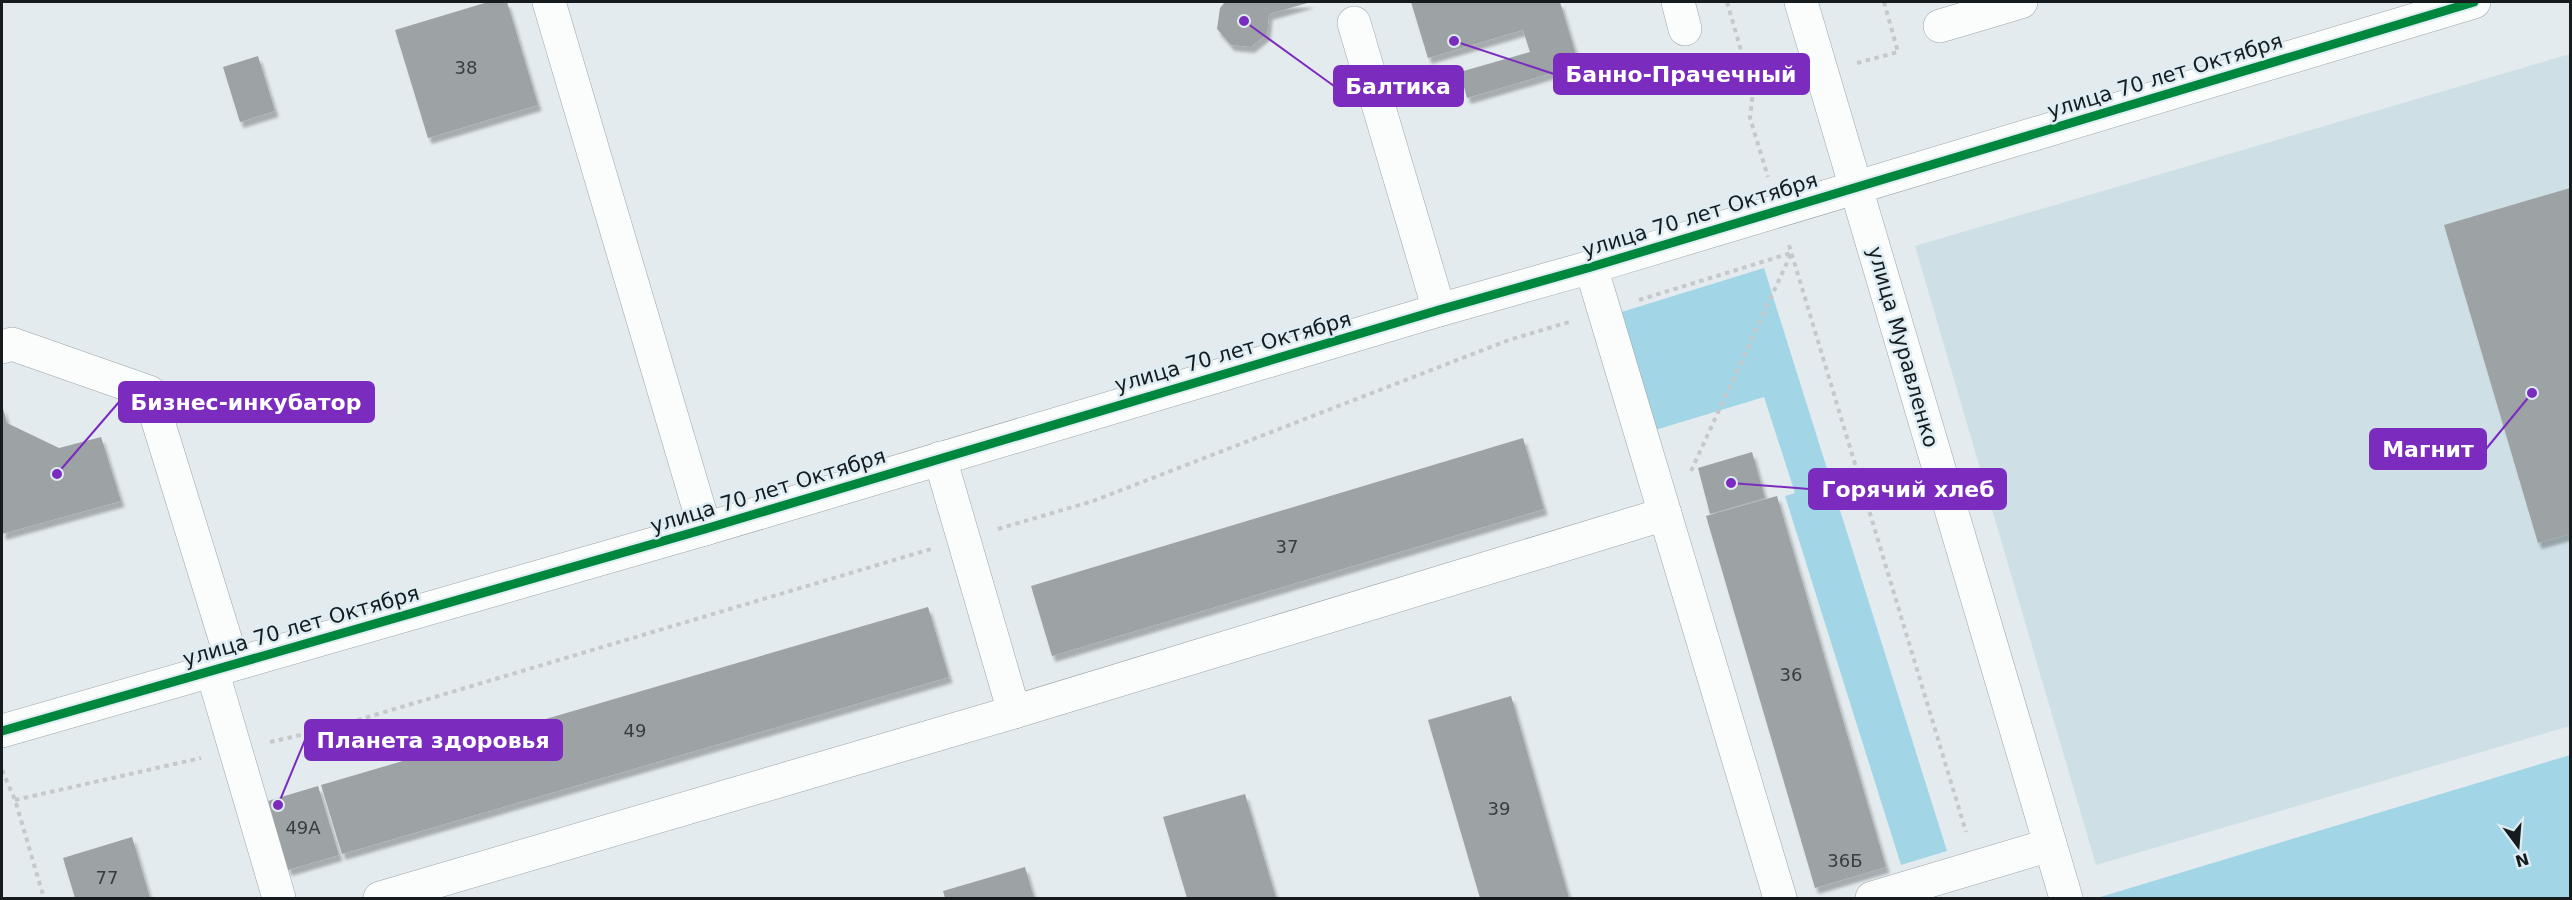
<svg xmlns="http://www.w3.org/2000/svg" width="2572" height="900" font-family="'DejaVu Sans',sans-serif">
<defs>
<filter id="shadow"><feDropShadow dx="3.5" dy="6" stdDeviation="1.5" flood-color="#0004"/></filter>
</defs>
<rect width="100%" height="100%" fill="#e3ebee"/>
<!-- built -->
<polygon fill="#cedfe5" points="2570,54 2570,726 2096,865 1915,246"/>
<!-- green -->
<g fill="#a2d6e7">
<polygon points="1764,268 1947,851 1901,865 1785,496 1795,493 1764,397 1652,431 1615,314"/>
<polygon points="2570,755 2570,898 2097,898"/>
</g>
<!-- building -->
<g fill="#9da2a5" filter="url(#shadow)">
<polygon points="488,2 507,2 538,105 428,138 395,30"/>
<polygon points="1225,2 1311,2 1269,14 1267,34 1251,47 1231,45 1217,29 1220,8"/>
<polygon points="1411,2 1560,2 1579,65 1467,98 1460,72 1530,52 1523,30 1428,58"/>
<polygon points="258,56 275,111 240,122 223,67"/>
<polygon points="2570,188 2570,534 2538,543 2444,225"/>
<polygon points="2,405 7,423 59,448 101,437 121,501 2,534"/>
<polygon points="1523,438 1544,509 1052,656 1031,586"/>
<polygon points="1752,452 1765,498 1710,514 1698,468"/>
<polygon points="1777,496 1886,867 1815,888 1706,516"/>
<polygon points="928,607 949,677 342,854 321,785"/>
<polygon points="1511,696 1569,898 1480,898 1428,720"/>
<polygon points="318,786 339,855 288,870 268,801"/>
<polygon points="1245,794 1276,898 1187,898 1163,817"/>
<polygon points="132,837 150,898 75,898 63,858"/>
<polygon points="1025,867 1034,898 945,898 943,891"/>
</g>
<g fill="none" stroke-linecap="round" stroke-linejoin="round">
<defs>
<g id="minor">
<polyline points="549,2 705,529"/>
<polyline points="1678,2 1685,29"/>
<polyline points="1801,2 2066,898"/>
<polyline points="1354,23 1439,310"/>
<polyline points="1940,26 2021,2"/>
<polyline points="1591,267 1780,898"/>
<polyline points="2,347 12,344 149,392 233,664"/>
<polyline points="212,670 279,898"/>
<polyline points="1014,712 1665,514"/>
<polyline points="2,731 705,529 1439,310 1591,267 2474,2"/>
<polyline points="380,898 1014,712 940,458"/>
<polyline points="1872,898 2050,845"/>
</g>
</defs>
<!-- minor casing -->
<use href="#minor" stroke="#9ea4a6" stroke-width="34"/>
<!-- path -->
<g stroke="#c6c8ca" stroke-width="4" stroke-dasharray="4.5 4.5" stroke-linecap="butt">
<polyline points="1727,2 1753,92 1750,118 1768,177"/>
<polyline points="1857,63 1898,52 1884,2"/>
<polyline points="1753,92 1789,82"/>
<polyline points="1789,245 1966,832"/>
<polyline points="1639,300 1791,253"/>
<polyline points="1691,471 1791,254"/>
<polyline points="998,529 1093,501 1509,340 1569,322"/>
<polyline points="270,742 331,728 931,549"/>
<polyline points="2,770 15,800 44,898"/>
<polyline points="15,800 201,758"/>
</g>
<!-- minor -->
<use href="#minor" stroke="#fbfcfc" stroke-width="33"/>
<defs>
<polyline id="cycleway" points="2,731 705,529 1439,310 1591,267 2474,2"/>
</defs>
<!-- cycleway casing -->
<use href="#cycleway" stroke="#deedf3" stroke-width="13"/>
<!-- cycleway -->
<use href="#cycleway" stroke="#00873e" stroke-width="9"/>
</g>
<g text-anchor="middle" stroke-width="5" stroke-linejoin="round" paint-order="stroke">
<!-- number labels -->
<g font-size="18" fill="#383e40">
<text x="466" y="74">38</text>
<text x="1287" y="553">37</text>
<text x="1791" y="681">36</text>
<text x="635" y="737">49</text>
<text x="1499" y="815">39</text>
<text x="303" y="834">49А</text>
<text x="1845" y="867">36Б</text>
<text x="107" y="884">77</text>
</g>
<!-- street labels -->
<g font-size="21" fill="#161c1e" stroke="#deedf3">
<text transform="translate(2165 76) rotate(-17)" y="7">улица 70 лет Октября</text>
<text transform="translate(1700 215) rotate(-17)" y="7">улица 70 лет Октября</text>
<text transform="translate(1903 347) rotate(74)" y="7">улица Муравленко</text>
<text transform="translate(1233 352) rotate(-16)" y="7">улица 70 лет Октября</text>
<text transform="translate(768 491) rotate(-17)" y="7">улица 70 лет Октября</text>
<text transform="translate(301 626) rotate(-16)" y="7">улица 70 лет Октября</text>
</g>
</g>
<!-- callouts -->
<path fill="none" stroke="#7b2cbf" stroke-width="2" d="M1454 41L1554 74M1244 21L1334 86M57 474L119 402M2532 393L2486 449M1731 483L1809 489M278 805L305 740"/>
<g fill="#7b2cbf" stroke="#deedf3" stroke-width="2">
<circle cx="1454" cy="41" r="6"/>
<circle cx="1244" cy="21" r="6"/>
<circle cx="57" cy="474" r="6"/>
<circle cx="2532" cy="393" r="6"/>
<circle cx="1731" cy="483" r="6"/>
<circle cx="278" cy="805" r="6"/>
</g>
<g fill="#7b2cbf" stroke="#7b2cbf" stroke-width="2">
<rect x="1554" y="54" width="255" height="40" rx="6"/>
<rect x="1334" y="66" width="129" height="40" rx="6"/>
<rect x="119" y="382" width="255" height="40" rx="6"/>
<rect x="2370" y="429" width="116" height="40" rx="6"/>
<rect x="1809" y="469" width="197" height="40" rx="6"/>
<rect x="305" y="720" width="257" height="40" rx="6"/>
</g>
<g font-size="22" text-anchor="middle" font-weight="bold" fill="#fff">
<text x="1681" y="82">Банно-Прачечный</text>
<text x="1398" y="94">Балтика</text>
<text x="246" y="410">Бизнес-инкубатор</text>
<text x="2428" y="457">Магнит</text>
<text x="1908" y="497">Горячий хлеб</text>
<text x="433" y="748">Планета здоровья</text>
</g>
<!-- border -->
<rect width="2572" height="900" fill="none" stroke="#161c1e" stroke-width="6"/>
<!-- north arrow -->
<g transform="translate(2518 846) rotate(164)" stroke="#deedf3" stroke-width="4.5" paint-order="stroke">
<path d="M0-4.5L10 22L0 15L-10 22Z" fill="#161c1e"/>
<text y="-9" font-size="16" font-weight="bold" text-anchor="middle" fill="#161c1e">N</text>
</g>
</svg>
